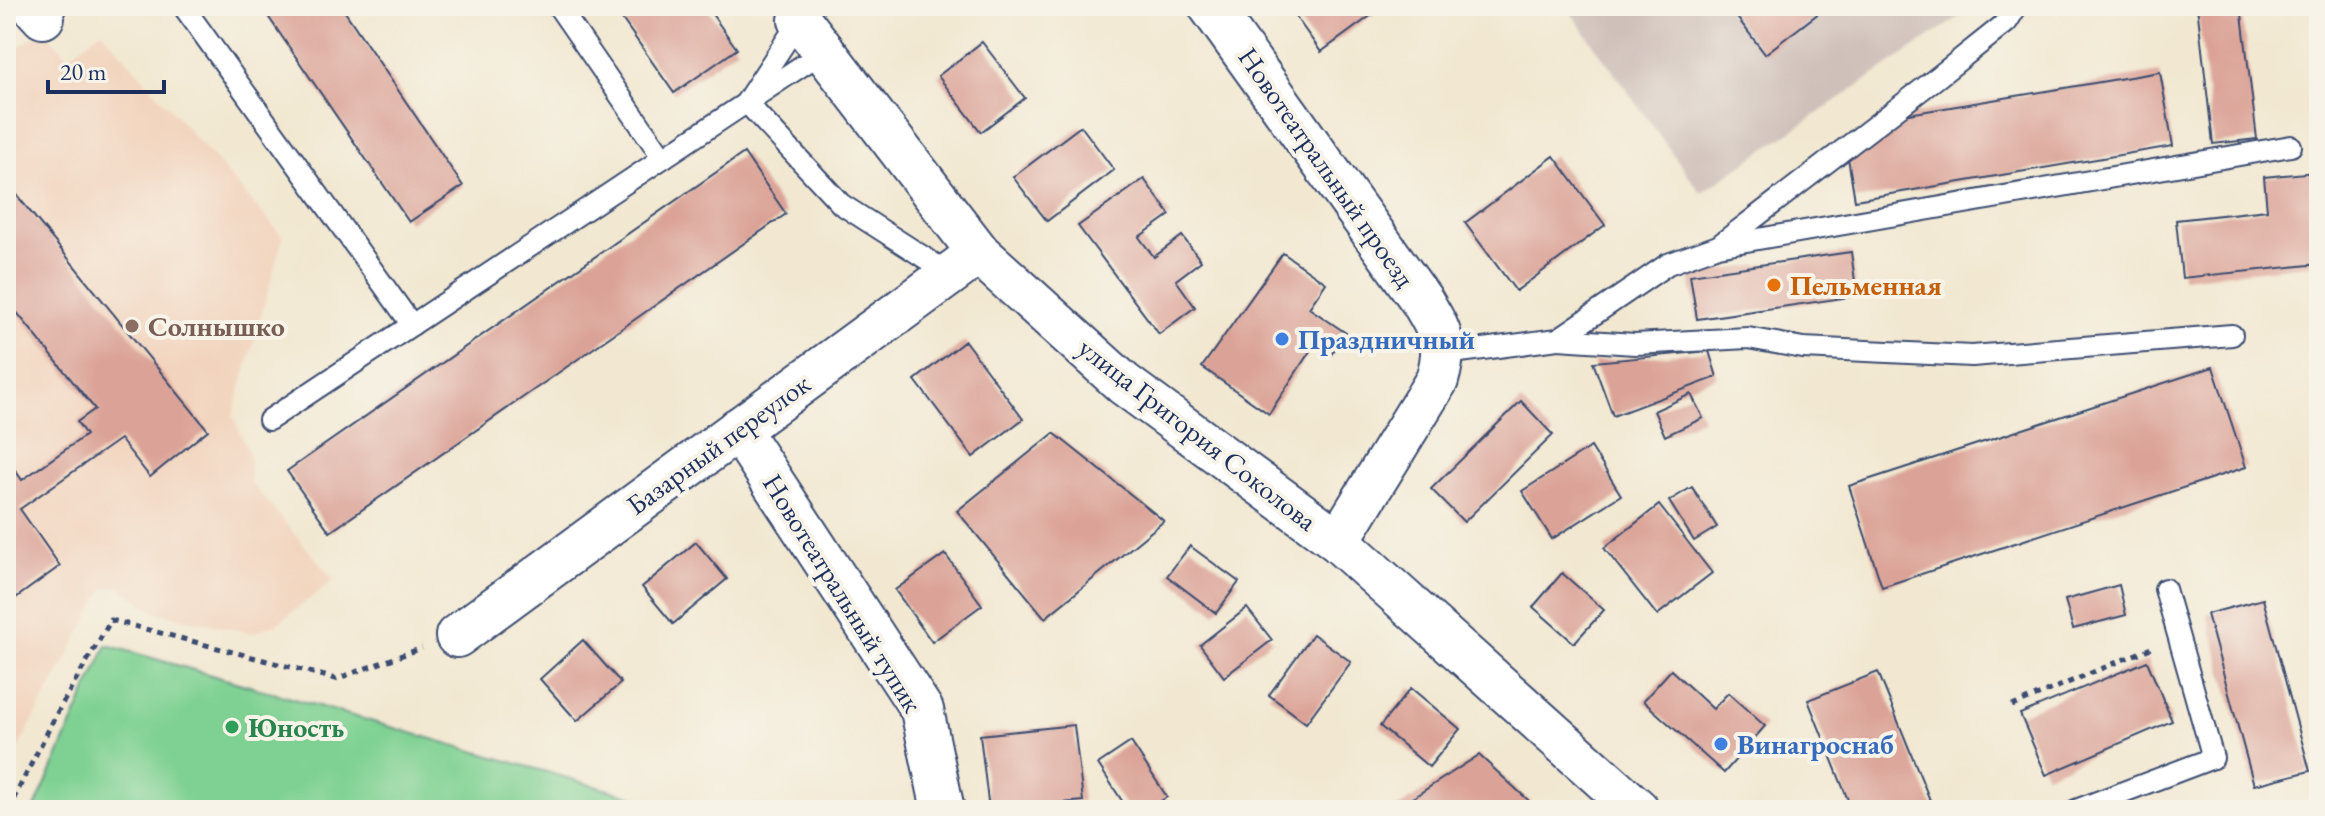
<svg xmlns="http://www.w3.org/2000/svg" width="2325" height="816" font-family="'EB Garamond',serif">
<rect width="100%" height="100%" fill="#f7f3e8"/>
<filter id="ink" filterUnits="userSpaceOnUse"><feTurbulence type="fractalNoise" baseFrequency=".0125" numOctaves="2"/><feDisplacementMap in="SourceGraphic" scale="16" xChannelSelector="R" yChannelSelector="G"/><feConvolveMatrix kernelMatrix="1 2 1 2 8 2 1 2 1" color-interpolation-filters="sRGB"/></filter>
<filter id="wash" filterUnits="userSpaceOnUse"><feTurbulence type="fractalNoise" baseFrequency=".006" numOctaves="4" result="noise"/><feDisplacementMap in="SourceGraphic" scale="32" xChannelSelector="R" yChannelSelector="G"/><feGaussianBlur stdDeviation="1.8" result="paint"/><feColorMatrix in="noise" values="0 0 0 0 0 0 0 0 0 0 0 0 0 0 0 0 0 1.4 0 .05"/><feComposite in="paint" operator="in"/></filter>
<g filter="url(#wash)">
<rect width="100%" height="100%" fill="#f2e8d1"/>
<!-- built -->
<polygon fill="#f2d4be" points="45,30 67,57 102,31 283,237 233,416 250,455 250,482 334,580 278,623 252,633 154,612 119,586 104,589 6,771 6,55"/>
<!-- industrial -->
<polygon fill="#cfc0ba" points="1566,6 1975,6 1701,193"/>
<!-- green -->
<polygon fill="#7fd193" stroke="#4d8078" stroke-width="2" points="107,645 678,810 34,810"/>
<g id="blocks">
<!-- building -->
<g fill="#dba397">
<polygon points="261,6 341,6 463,186 409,222"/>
<polygon points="613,6 706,6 737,49 674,93"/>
<polygon points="1288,6 1384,6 1321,52"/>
<polygon points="1741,6 1828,6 1765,54 1733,12"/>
<polygon points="2197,6 2241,6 2257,139 2213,144"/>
<polygon points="982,42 1025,98 981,132 938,76"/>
<polygon points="2160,72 2173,146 1855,200 1848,158 1897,116"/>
<polygon points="1081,126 1114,170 1047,221 1013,177"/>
<polygon points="744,153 786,214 330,532 287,471"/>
<polygon points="1554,156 1605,225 1516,291 1465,223"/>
<polygon points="2316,172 2319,264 2182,278 2176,220 2267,210 2264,177"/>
<polygon points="1144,179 1170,215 1139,237 1154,257 1182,236 1201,261 1176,280 1195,307 1159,334 1078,226"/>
<polygon points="15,193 208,430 150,477 120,439 20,509 60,566 6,605 6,457 22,480 86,435 77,422 95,409 6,299 6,200"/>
<polygon points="1851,252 1857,296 1697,319 1690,275"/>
<polygon points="1283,253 1326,283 1309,308 1346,333 1330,356 1314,345 1269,414 1202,367"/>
<polygon points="965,341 1023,419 973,457 915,380"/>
<polygon points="1709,351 1717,377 1613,416 1593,362"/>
<polygon points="2213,367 2246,467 1882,587 1849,486"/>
<polygon points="1691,394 1703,418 1665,436 1654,411"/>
<polygon points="1521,401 1553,435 1464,522 1431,489"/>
<polygon points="1054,433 1164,521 1045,618 957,511"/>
<polygon points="1591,447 1621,495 1552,539 1522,491"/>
<polygon points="1692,487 1717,527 1694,541 1669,501"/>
<polygon points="1659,505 1712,573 1657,615 1604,548"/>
<polygon points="696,542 727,579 673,624 642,587"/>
<polygon points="1190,546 1239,582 1216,613 1167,576"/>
<polygon points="945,554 982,605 932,642 895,590"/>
<polygon points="1562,573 1604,610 1574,643 1533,607"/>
<polygon points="2119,585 2126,615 2073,629 2065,600"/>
<polygon points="2263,599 2310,771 2254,785 2207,614"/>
<polygon points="1247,608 1272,640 1224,677 1200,645"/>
<polygon points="1313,634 1351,662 1306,723 1269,695"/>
<polygon points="583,640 621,683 577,721 540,679"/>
<polygon points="2147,661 2172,721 2046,775 2020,714"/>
<polygon points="1671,670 1713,709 1728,693 1765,726 1724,773 1643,701"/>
<polygon points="1878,672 1934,810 1852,810 1808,700"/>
<polygon points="1411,688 1460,729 1429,767 1380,726"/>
<polygon points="1074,725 1083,801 989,810 980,735"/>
<polygon points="1131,742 1167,797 1146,810 1128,810 1098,764"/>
<polygon points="1479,755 1539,810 1394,810"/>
</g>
</g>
</g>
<g filter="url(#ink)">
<use href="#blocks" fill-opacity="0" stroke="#3b4b6f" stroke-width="2"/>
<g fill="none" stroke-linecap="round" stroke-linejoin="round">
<defs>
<g id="lane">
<polyline points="183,6 412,325"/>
<polyline points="558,6 663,158"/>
<polyline points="803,15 746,102 841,204 950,274"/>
<polyline points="1722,243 1938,77 2007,22 2017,6"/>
<polyline points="1558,339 1635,344 1748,338 1803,348 1972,356 2232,335"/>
<polyline points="1445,354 1558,339 1668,264 1718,246 2291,146"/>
<polyline points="269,420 824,51"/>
<polyline points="2076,810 2213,758 2165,589"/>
</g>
<g id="street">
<polyline points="33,6 43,17"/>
<path d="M1210 6 1422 301C1441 333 1448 343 1437 380L1338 541"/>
<polyline points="800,20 979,253 1124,384 1338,541 1638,810"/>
<polyline points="738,429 922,710 943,810"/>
<polyline points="457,636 979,253"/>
</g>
</defs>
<!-- lane casing -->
<use href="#lane" stroke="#3b4b6f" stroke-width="24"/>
<!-- street casing -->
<use href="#street" stroke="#3b4b6f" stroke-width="46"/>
<!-- path -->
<g stroke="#3b4b6f" stroke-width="5" stroke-dasharray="6 6" stroke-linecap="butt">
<polyline points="2012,706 2151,648"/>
<polyline points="8,810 57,713 111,620 336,679 422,648"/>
</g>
<!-- lane -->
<use href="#lane" stroke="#fff" stroke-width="20"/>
<!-- street -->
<use href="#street" stroke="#fff" stroke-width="42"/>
</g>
</g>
<!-- markers -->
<circle fill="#e8710a" stroke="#f7f3e8" stroke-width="3" cx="1774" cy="285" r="8"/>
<circle fill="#8d6e63" stroke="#f7f3e8" stroke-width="3" cx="132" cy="326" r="8"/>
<g fill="#3f7fe0" stroke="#f7f3e8" stroke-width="3">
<circle cx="1282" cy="339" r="8"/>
<circle cx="1721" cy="744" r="8"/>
</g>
<circle fill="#2e9e5b" stroke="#f7f3e8" stroke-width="3" cx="232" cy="727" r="8"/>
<g text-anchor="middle" stroke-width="8" stroke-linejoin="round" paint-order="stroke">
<!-- street labels -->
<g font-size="28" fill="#1b2f5e" stroke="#f7f3e8">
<text transform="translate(1327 167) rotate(55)" y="10">Новотеатральный проезд</text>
<text transform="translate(1198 434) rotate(38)" y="10">улица Григория Соколова</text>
<text transform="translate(718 444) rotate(-36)" y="10">Базарный переулок</text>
<text transform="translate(843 593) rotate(58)" y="10">Новотеатральный тупик</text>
</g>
<!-- food labels -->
<g font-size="28" font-weight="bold" fill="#c56008" stroke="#f7f3e8" text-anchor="start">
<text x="1790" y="295">Пельменная</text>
</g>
<!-- education labels -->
<g font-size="28" font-weight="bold" fill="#785e54" stroke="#f7f3e8" text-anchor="start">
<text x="148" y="336">Солнышко</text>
</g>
<!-- shop labels -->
<g font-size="28" font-weight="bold" fill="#366cbe" stroke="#f7f3e8" text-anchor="start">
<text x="1298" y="349">Праздничный</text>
<text x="1737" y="754">Винагроснаб</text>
</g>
<!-- leisure labels -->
<g font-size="28" font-weight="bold" fill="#27864d" stroke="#f7f3e8" text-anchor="start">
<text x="248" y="737">Юность</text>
</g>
</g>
<!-- margin -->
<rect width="2325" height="816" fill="none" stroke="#f7f3e8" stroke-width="32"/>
<!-- scale -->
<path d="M48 80v12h116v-12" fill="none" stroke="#1b2f5e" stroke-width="4"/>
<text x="60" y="80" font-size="24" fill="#1b2f5e" stroke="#f7f3e8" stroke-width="6" paint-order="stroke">20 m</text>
</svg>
